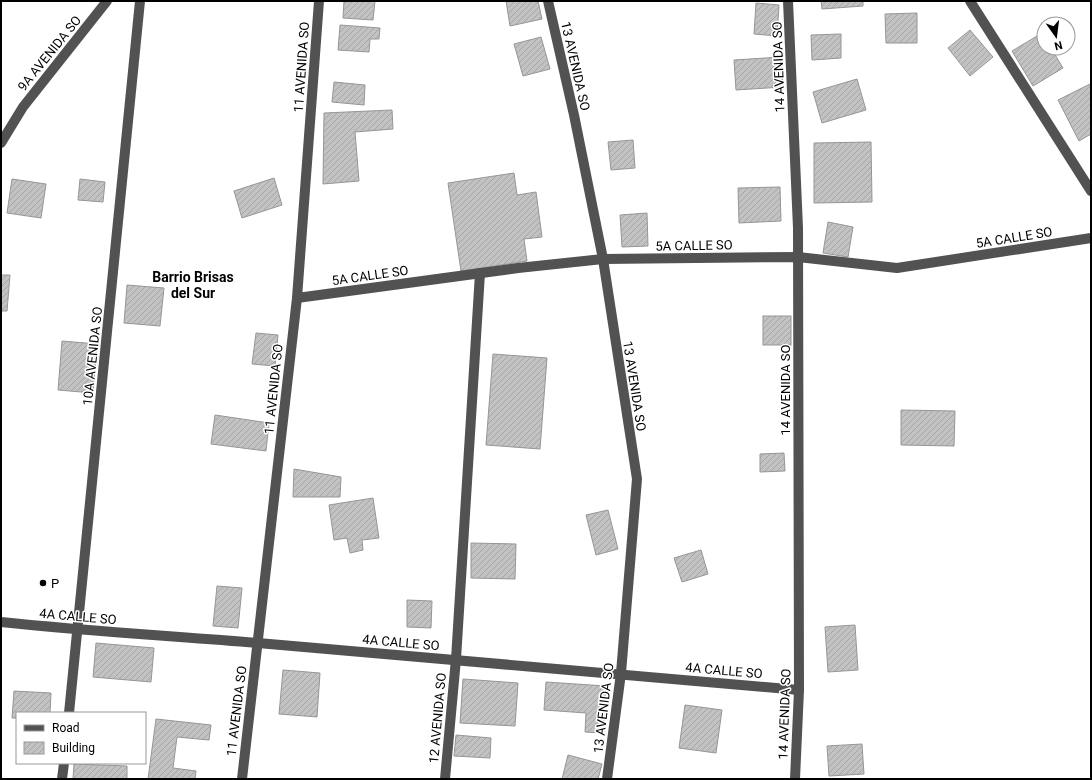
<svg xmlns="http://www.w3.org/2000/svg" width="1092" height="780" font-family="Roboto,sans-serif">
<defs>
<pattern id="building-hatch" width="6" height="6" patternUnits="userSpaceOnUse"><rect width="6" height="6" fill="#c2c2c2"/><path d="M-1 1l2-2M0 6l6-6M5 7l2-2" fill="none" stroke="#a5a5a5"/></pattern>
</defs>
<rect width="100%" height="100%" fill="#fff"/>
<!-- building -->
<g fill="url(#building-hatch)" stroke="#969696">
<polygon points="344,1 375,1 373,20 343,18"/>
<polygon points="506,1 538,1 542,19 510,26"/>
<polygon points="821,1 863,1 863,6 822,9"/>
<polygon points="756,3 779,5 777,36 754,34"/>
<polygon points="917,13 917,43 886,43 885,14"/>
<polygon points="340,25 380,28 379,39 370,39 369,52 338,50"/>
<polygon points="970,30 993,57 970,76 948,48"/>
<polygon points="1042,33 1044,37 1044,48 1051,48 1063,68 1033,86 1012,51"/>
<polygon points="841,34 841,58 812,60 811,35"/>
<polygon points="541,37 550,69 523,76 514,44"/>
<polygon points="781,57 783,87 736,90 734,60"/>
<polygon points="857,79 866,110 822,123 813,92"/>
<polygon points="334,82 365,85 364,105 332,102"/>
<polygon points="1090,84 1091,87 1091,134 1079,141 1058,100"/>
<polygon points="392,110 393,129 355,132 359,181 323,184 324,113"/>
<polygon points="633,140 635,168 611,170 608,142"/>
<polygon points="871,142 872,202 814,203 814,143"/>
<polygon points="514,173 517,195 536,192 542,237 524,239 527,261 461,271 448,183"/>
<polygon points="274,178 282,205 242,218 234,191"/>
<polygon points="12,179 46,184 41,218 7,213"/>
<polygon points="80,179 105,182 103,202 78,200"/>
<polygon points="780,187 781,221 739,223 738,188"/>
<polygon points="647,213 648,246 622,247 620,215"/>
<polygon points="828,222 853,227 848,257 823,253"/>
<polygon points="1,275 10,275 7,311 1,311"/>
<polygon points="127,285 164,288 160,326 124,323"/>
<rect x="763" y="316" width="28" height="29"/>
<polygon points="256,333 278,335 275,366 252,364"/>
<polygon points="62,341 97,344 93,393 58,390"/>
<polygon points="493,354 547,358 540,449 486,445"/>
<polygon points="901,410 955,411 954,446 901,445"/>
<polygon points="215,415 269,423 266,451 211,444"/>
<polygon points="784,453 785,471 760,472 760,454"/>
<polygon points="294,469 341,477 340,497 293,497"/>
<polygon points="373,498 379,538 362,540 363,550 350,553 347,538 334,540 329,505"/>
<polygon points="608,510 618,549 596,555 586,515"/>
<polygon points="471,543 516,544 515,579 471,578"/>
<polygon points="701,550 708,574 682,582 674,558"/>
<polygon points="217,586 242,588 238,628 213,626"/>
<polygon points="407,600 432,601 431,628 407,627"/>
<polygon points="855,625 858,670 828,672 825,627"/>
<polygon points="96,643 154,648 151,682 93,677"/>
<polygon points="283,670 320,673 317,717 279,714"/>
<polygon points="463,679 518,683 515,726 460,723"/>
<polygon points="546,682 606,686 603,733 585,732 586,713 544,710"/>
<polygon points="14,691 51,693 50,713 17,713 17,718 12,718"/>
<polygon points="685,705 722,710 716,753 679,748"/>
<polygon points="156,719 211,725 209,740 177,737 173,768 196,771 195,779 148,779"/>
<polygon points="456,735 491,738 490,758 454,756"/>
<polygon points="862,744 864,774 829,776 827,746"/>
<polygon points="568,755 602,764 598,779 562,779"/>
<polygon points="74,764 127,766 127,779 73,779"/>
</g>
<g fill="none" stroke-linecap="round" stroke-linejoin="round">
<!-- minor -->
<g stroke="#525252" stroke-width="10">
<polyline points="548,1 574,115 603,259 637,479 621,673 607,779"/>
<polyline points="788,1 798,228 799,690 795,779"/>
<polyline points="970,1 1091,191"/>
<polyline points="1,143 23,107 107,1"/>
<polyline points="297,298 518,268 603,259 798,257 897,268 1091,238"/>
<path d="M1 622C86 631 172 636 258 643 438 657 618 673 799 690"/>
<polyline points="69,713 140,1"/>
<polyline points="62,779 64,763"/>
<polyline points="242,779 297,298 319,1"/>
<polyline points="445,779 456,659 480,273"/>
</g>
</g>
<!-- markers -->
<circle fill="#000" stroke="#fff" stroke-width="1.5" cx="43" cy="583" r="4"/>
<g text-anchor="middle" stroke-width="3" stroke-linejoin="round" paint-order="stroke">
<!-- street labels -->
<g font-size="13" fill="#000" stroke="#fff">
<text transform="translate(49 53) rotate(-51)" y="5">9A AVENIDA SO</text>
<text transform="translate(576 66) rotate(77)" y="5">13 AVENIDA SO</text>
<text transform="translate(301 67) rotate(-86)" y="5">11 AVENIDA SO</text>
<text transform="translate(778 67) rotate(-92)" y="5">14 AVENIDA SO</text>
<text transform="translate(1014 237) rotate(-9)" y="5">5A CALLE SO</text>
<text transform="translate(694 245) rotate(-1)" y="5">5A CALLE SO</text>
<text transform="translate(370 275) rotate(-8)" y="5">5A CALLE SO</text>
<text transform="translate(92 356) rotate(-84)" y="5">10A AVENIDA SO</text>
<text transform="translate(635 386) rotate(81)" y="5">13 AVENIDA SO</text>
<text transform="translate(273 389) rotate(-84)" y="5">11 AVENIDA SO</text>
<text transform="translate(785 390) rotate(-90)" y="5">14 AVENIDA SO</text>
<text transform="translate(78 616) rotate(5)" y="5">4A CALLE SO</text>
<text transform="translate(401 642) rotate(5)" y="5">4A CALLE SO</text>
<text transform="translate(724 670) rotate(5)" y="5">4A CALLE SO</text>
<text transform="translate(603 708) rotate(-83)" y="5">13 AVENIDA SO</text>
<text transform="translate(236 711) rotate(-83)" y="5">11 AVENIDA SO</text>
<text transform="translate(784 714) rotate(-88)" y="5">14 AVENIDA SO</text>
<text transform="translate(437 718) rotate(-85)" y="5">12 AVENIDA SO</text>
</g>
<!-- poi labels -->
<g font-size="13" fill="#000" stroke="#fff" text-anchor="start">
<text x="51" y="588">P</text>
</g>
<!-- neighbourhood labels -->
<g font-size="14" font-weight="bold" fill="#000" stroke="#fff">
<text x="193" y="282">Barrio Brisas<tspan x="193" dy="16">del Sur</tspan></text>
</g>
</g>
<!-- border -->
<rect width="1092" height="780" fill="none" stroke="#000000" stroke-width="4"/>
<!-- legend -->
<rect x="16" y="712" width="130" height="52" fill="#ffffff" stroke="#999999"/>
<rect x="24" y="725" width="20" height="6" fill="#525252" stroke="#999999"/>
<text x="52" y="732" font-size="12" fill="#000000">Road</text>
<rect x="24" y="742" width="20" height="12" fill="url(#building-hatch)" stroke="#999999"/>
<text x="52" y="752" font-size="12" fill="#000000">Building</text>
<!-- north arrow -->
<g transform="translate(1056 36) rotate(166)"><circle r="19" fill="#ffffff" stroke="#999999"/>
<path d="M0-3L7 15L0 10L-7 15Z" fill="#000000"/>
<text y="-6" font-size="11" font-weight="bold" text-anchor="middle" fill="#000000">N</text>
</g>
</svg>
